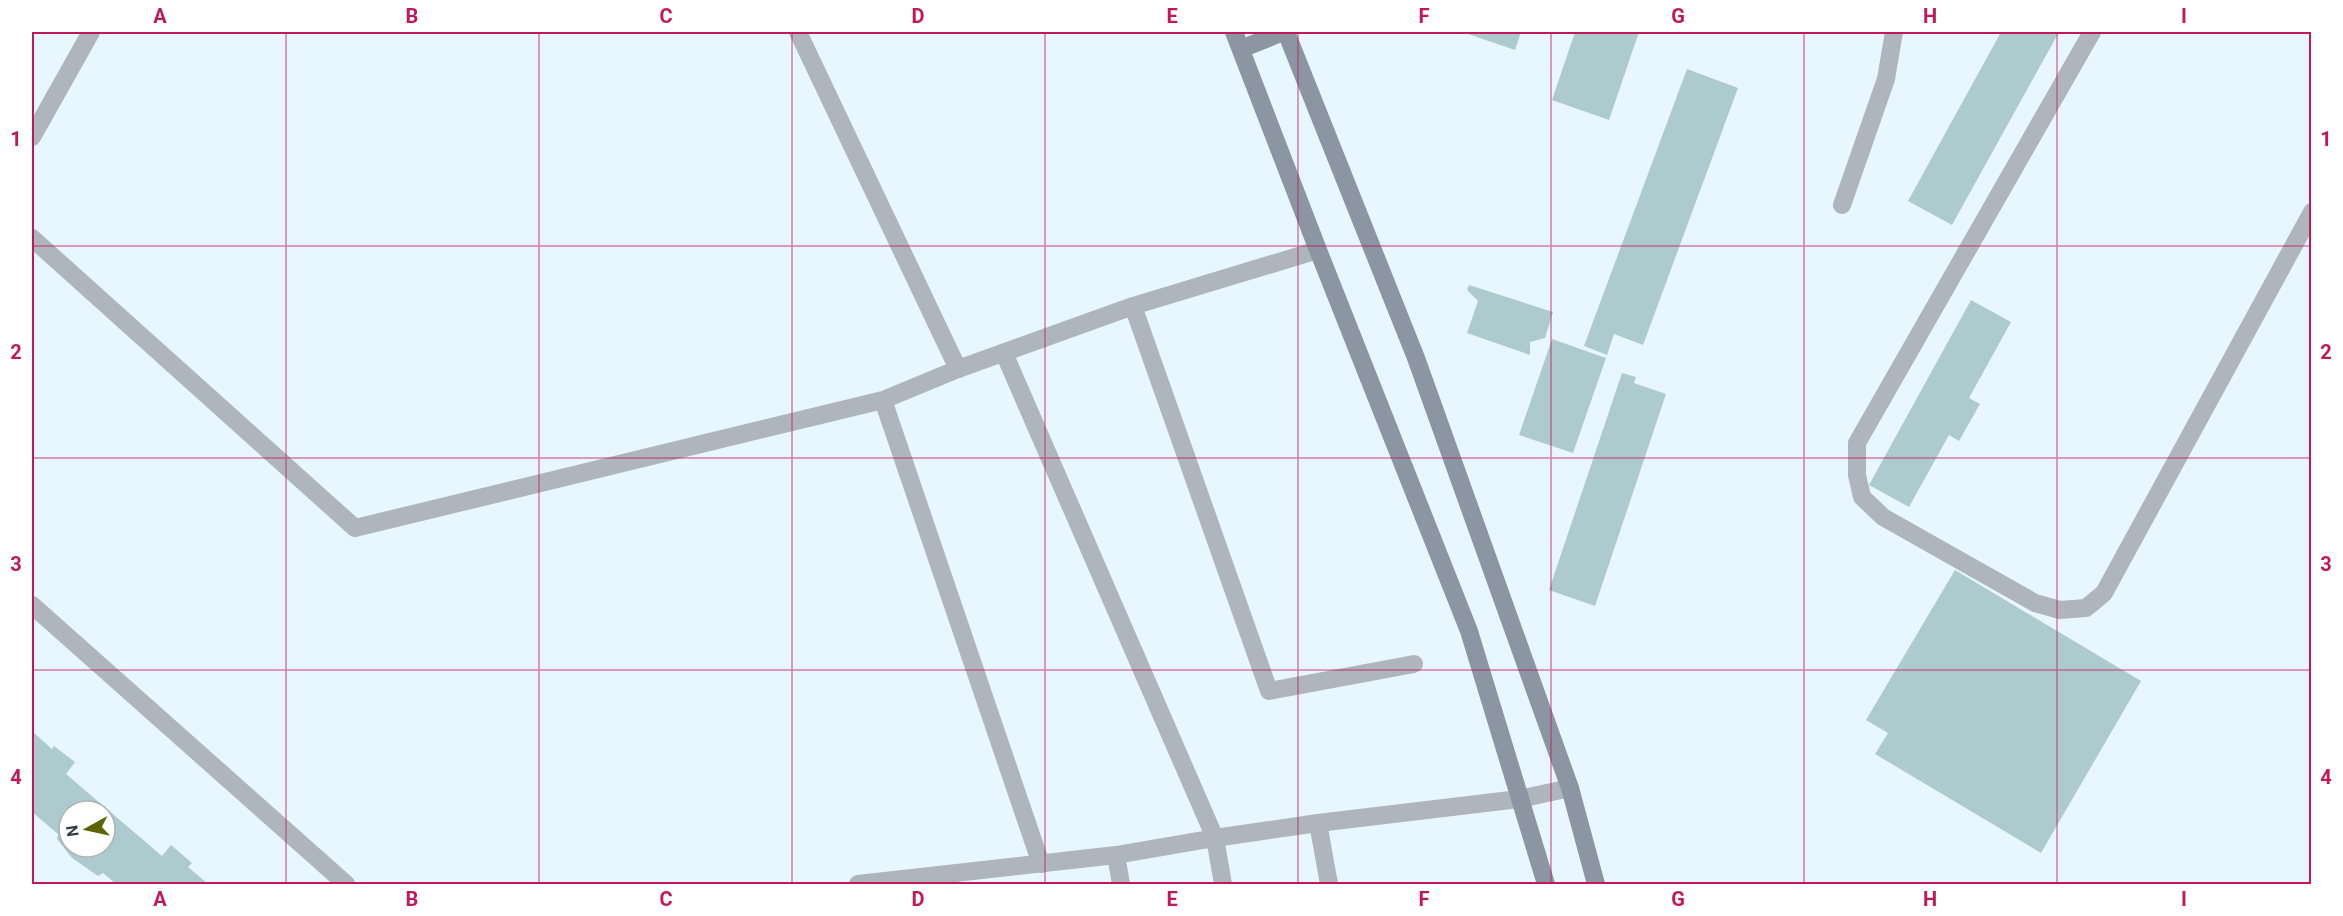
<svg xmlns="http://www.w3.org/2000/svg" width="2343" height="916" viewBox="0 0 2343 916" font-family="Roboto,sans-serif">
<style>
.building{fill:#adcbcf;fill-rule:evenodd}
.lines{fill:none;stroke-linecap:round;stroke-linejoin:round}
.lane{stroke:#aeb5bd;stroke-width:18}
.street{stroke:#aeb5bd;stroke-width:18}
.secondary{stroke:#8b96a2;stroke-width:18}
.grid{fill:none;stroke:#c2185b;stroke-width:1.5;stroke-opacity:0.55}
.neatline{fill:none;stroke:#c2185b;stroke-width:2}
.grid-label{font-size:20px;text-anchor:middle;font-weight:bold;fill:#c2185b}
</style>
<rect width="100%" height="100%" fill="#e8f7ff"/>
<path class="building" d="M 1462,32 L 1521,32 L 1515,50 Z
M 1575,32 L 1639,32 L 1609,120 L 1552,100 Z
M 2001,32 L 2059,32 L 1952,225 L 1908,201 Z
M 1687,69 L 1738,88 L 1643,345 L 1614,334 L 1607,355 L 1584,346 Z
M 1469,285 L 1553,312 L 1545,338 L 1530,342 L 1530,355 L 1467,333 L 1478,301 L 1467,290 Z
M 1971,300 L 2011,322 L 1969,398 L 1980,404 L 1959,441 L 1949,435 L 1909,507 L 1869,485 Z
M 1552,339 L 1606,358 L 1573,453 L 1519,435 Z
M 1622,373 L 1636,377 L 1634,383 L 1666,394 L 1595,606 L 1549,590 Z
M 1955,570 L 2141,681 L 2041,853 L 1875,754 L 1888,733 L 1866,720 Z
M 32,731 L 52,749 L 54,746 L 75,762 L 66,774 L 162,856 L 171,845 L 192,863 L 188,867 L 208,884 L 116,884 L 103,873 L 98,876 L 72,858 L 57,839 L 58,834 L 32,812 ZM 69,811 L 105,811 L 105,847 L 69,847 Z"/>
<g class="lines">
<path class="lane" d="M 798,32 L 958,369
M 2092,32 L 1857,443 L 1857,475 L 1862,497 L 1883,517 L 2035,603 L 2060,610 L 2086,608 L 2104,593 L 2312,212
M 32,137 L 91,32
M 1842,205 L 1886,79 L 1894,32"/>
<path class="street" d="M 32,238 L 355,528 L 883,400 L 958,369 L 1133,306 L 1318,250
M 1133,306 L 1269,691 L 1414,664
M 1004,353 L 1215,838 L 1223,884
M 883,400 L 1041,864
M 32,605 L 346,884
M 1318,823 L 1329,884
M 1116,855 L 1121,884
M 858,884 L 1116,855 L 1215,838 L 1318,823 L 1519,799 L 1570,788"/>
<path class="secondary" d="M 1234,32 L 1318,250 L 1469,631 L 1546,884
M 1286,32 L 1416,358 L 1570,788 L 1596,884
M 1241,49 L 1283,32"/>
</g>
<path class="grid" d="M 286,32 L 286,884M 539,32 L 539,884M 792,32 L 792,884M 1045,32 L 1045,884M 1298,32 L 1298,884M 1551,32 L 1551,884M 1804,32 L 1804,884M 2057,32 L 2057,884M 32,246 L 2312,246M 32,458 L 2312,458M 32,670 L 2312,670"/>
<rect width="2343" height="916" fill="none" stroke="#ffffff" stroke-width="66"/>
<g transform="translate(87 829) rotate(262)"><circle r="28" fill="#ffffff" stroke="#aeb2b4" stroke-width="1.5"/>
<path d="M0-4.5L10 22L0 15L-10 22Z" fill="#5b6403"/>
<text y="-9" font-size="16" font-weight="bold" text-anchor="middle" fill="#343e43">N</text>
</g>
<rect x="33" y="33" width="2277" height="850" class="neatline"/>
<g class="grid-label">
<text x="160" y="23">A</text>
<text x="412" y="23">B</text>
<text x="666" y="23">C</text>
<text x="918" y="23">D</text>
<text x="1172" y="23">E</text>
<text x="1424" y="23">F</text>
<text x="1678" y="23">G</text>
<text x="1930" y="23">H</text>
<text x="2184" y="23">I</text>
<text x="16" y="146">1</text>
<text x="2326" y="146">1</text>
<text x="16" y="359">2</text>
<text x="2326" y="359">2</text>
<text x="16" y="571">3</text>
<text x="2326" y="571">3</text>
<text x="16" y="784">4</text>
<text x="2326" y="784">4</text>
<text x="160" y="906">A</text>
<text x="412" y="906">B</text>
<text x="666" y="906">C</text>
<text x="918" y="906">D</text>
<text x="1172" y="906">E</text>
<text x="1424" y="906">F</text>
<text x="1678" y="906">G</text>
<text x="1930" y="906">H</text>
<text x="2184" y="906">I</text>
</g>
</svg>
